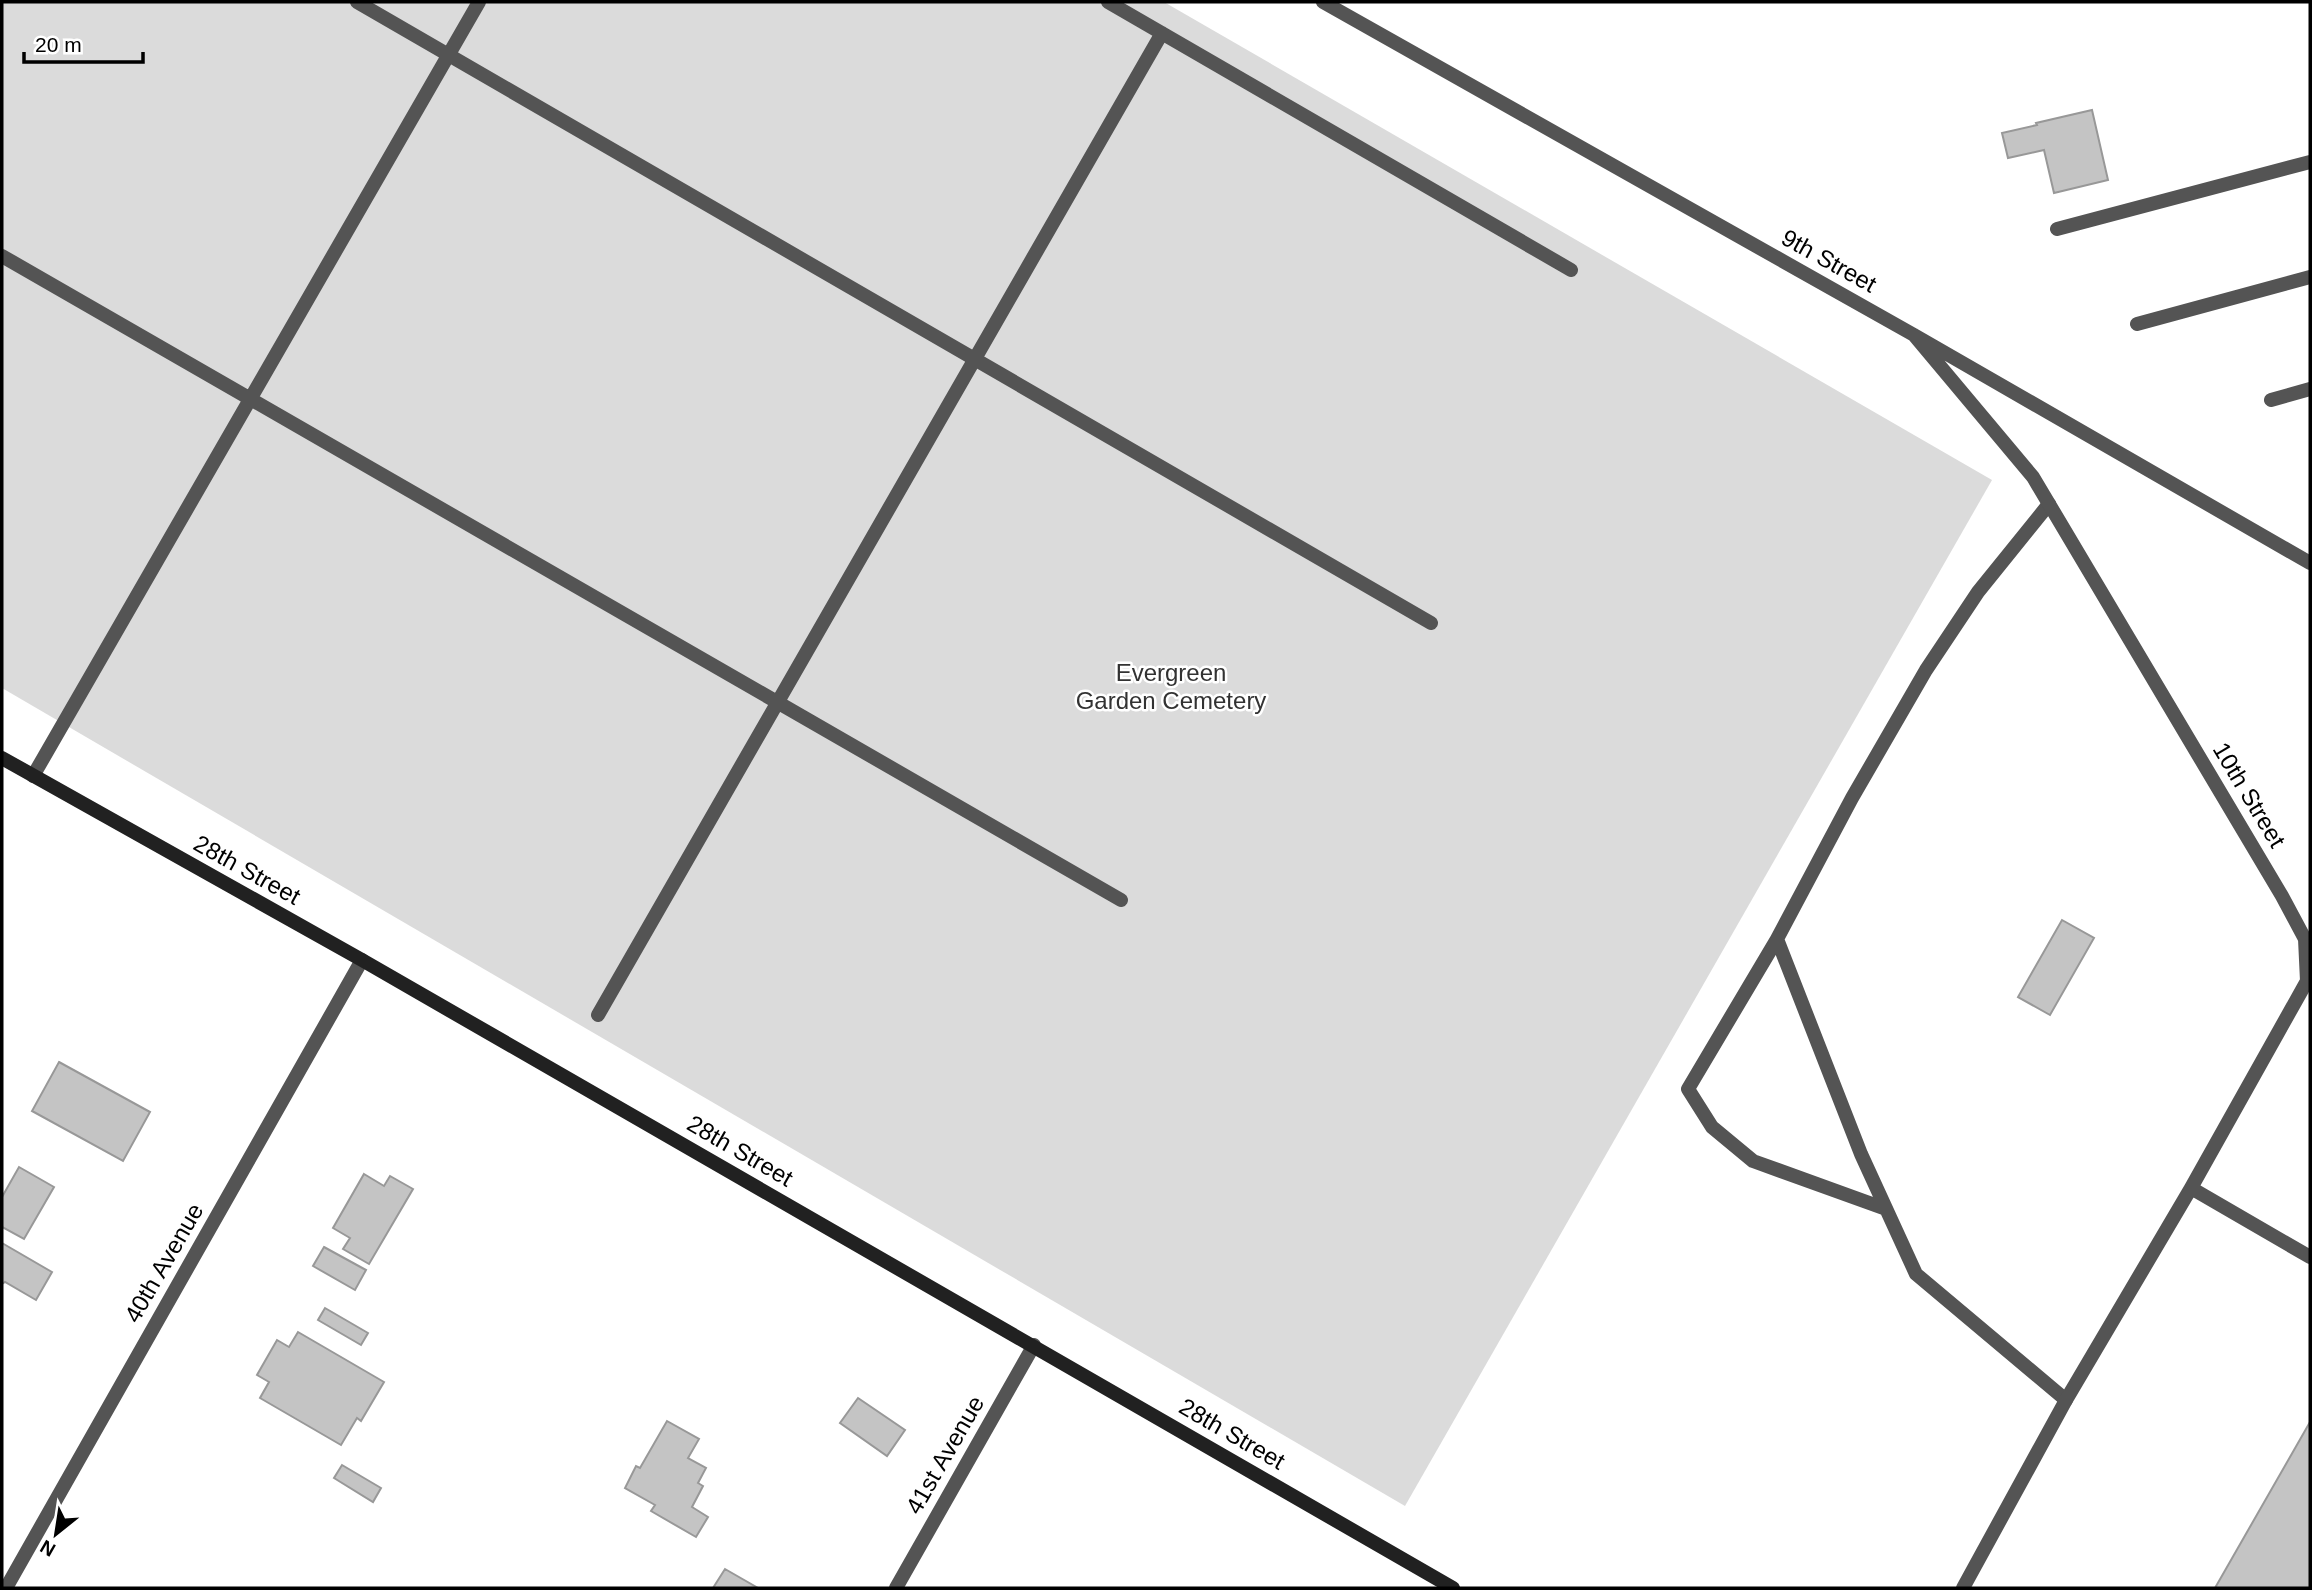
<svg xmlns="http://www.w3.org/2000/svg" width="2312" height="1590" viewBox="0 0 2312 1590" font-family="Helvetica,sans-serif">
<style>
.green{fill:#dbdbdb}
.building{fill:#c4c4c4;stroke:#989898;stroke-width:2}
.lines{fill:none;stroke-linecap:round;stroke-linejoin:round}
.service{stroke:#545454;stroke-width:14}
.minor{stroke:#545454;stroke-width:14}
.secondary{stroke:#212121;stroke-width:14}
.labels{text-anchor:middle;stroke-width:5;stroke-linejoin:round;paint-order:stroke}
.street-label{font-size:24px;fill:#000;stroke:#fff}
.park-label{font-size:24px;fill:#323232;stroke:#fff}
</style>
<rect width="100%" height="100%" fill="#fff"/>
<path class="green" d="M 2,2 L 1164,2 L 1992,480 L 1405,1506 L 2,688 Z"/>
<path class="building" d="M 2092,110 L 2108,180 L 2054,193 L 2044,150 L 2008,158 L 2002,133 L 2037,125 L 2036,123 Z
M 2062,920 L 2094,938 L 2050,1015 L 2018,997 Z
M 59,1062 L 150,1112 L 123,1161 L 32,1111 Z
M 19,1167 L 54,1187 L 24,1239 L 2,1227 L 2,1197 Z
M 364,1174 L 384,1186 L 390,1176 L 413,1189 L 369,1264 L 343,1249 L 350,1238 L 333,1228 Z
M 2,1243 L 52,1272 L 36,1300 L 5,1282 L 2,1284 Z
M 324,1247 L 366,1270 L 355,1290 L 313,1266 Z
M 325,1308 L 368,1333 L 361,1345 L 318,1320 Z
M 298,1332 L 384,1382 L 361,1421 L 357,1418 L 341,1445 L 260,1398 L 269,1382 L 257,1375 L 277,1340 L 289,1347 Z
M 858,1398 L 905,1430 L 887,1456 L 840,1423 Z
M 667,1421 L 699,1439 L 688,1458 L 706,1468 L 698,1483 L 703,1486 L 692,1507 L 708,1517 L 696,1537 L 651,1511 L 655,1505 L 625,1488 L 636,1466 L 640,1468 Z
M 2310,1422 L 2310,1588 L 2215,1588 Z
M 342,1465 L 381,1488 L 373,1502 L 334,1478 Z
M 725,1569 L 758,1588 L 713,1588 Z"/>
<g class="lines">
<path class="service" d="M 357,2 L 1431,623
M 1108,2 L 1571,270
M 2057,229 L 2310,162
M 2,256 L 1121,900
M 2137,324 L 2310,277
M 2271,400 L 2310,389
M 2049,504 L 1978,592 L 1926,670 L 1852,798 L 1777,939 L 1861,1154 L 1916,1274 L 2066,1400
M 33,776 L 479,2
M 1777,939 L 1688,1089 L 1712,1127 L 1753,1161 L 1886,1209
M 598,1015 L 1162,33"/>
<path class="minor" d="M 1323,2 L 1914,335 L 2310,563
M 1914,335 L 2033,477 L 2282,896 L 2305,939 L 2307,981 L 2191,1188 L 2066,1400 L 1963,1588
M 2191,1188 L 2310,1257
M 6,1588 L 362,960
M 896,1588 L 1034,1345"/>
<path class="secondary" d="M 2,758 L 362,960 L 1453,1588"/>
</g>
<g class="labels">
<g class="street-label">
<text transform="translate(1829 261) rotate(29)" y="8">9th Street</text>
<text transform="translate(2249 795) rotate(59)" y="8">10th Street</text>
<text transform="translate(247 870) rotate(29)" y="8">28th Street</text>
<text transform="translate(740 1151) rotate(30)" y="8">28th Street</text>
<text transform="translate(164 1263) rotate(-60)" y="8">40th Avenue</text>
<text transform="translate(1232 1434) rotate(30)" y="8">28th Street</text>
<text transform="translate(945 1455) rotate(-60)" y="8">41st Avenue</text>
</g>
<g class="park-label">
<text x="1171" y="681">Evergreen<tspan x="1171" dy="28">Garden Cemetery</tspan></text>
</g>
</g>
<rect width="2312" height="1590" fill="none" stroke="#000000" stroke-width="7"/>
<g transform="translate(56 1534) rotate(210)" stroke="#ffffff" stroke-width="5" paint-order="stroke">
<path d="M0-5L12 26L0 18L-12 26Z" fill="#000000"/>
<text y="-10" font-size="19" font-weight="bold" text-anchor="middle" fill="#000000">N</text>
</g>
<path d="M24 52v10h119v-10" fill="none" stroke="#000000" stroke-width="3.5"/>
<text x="35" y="52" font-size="21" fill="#000000" stroke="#ffffff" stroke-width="5" paint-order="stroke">20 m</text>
</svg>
